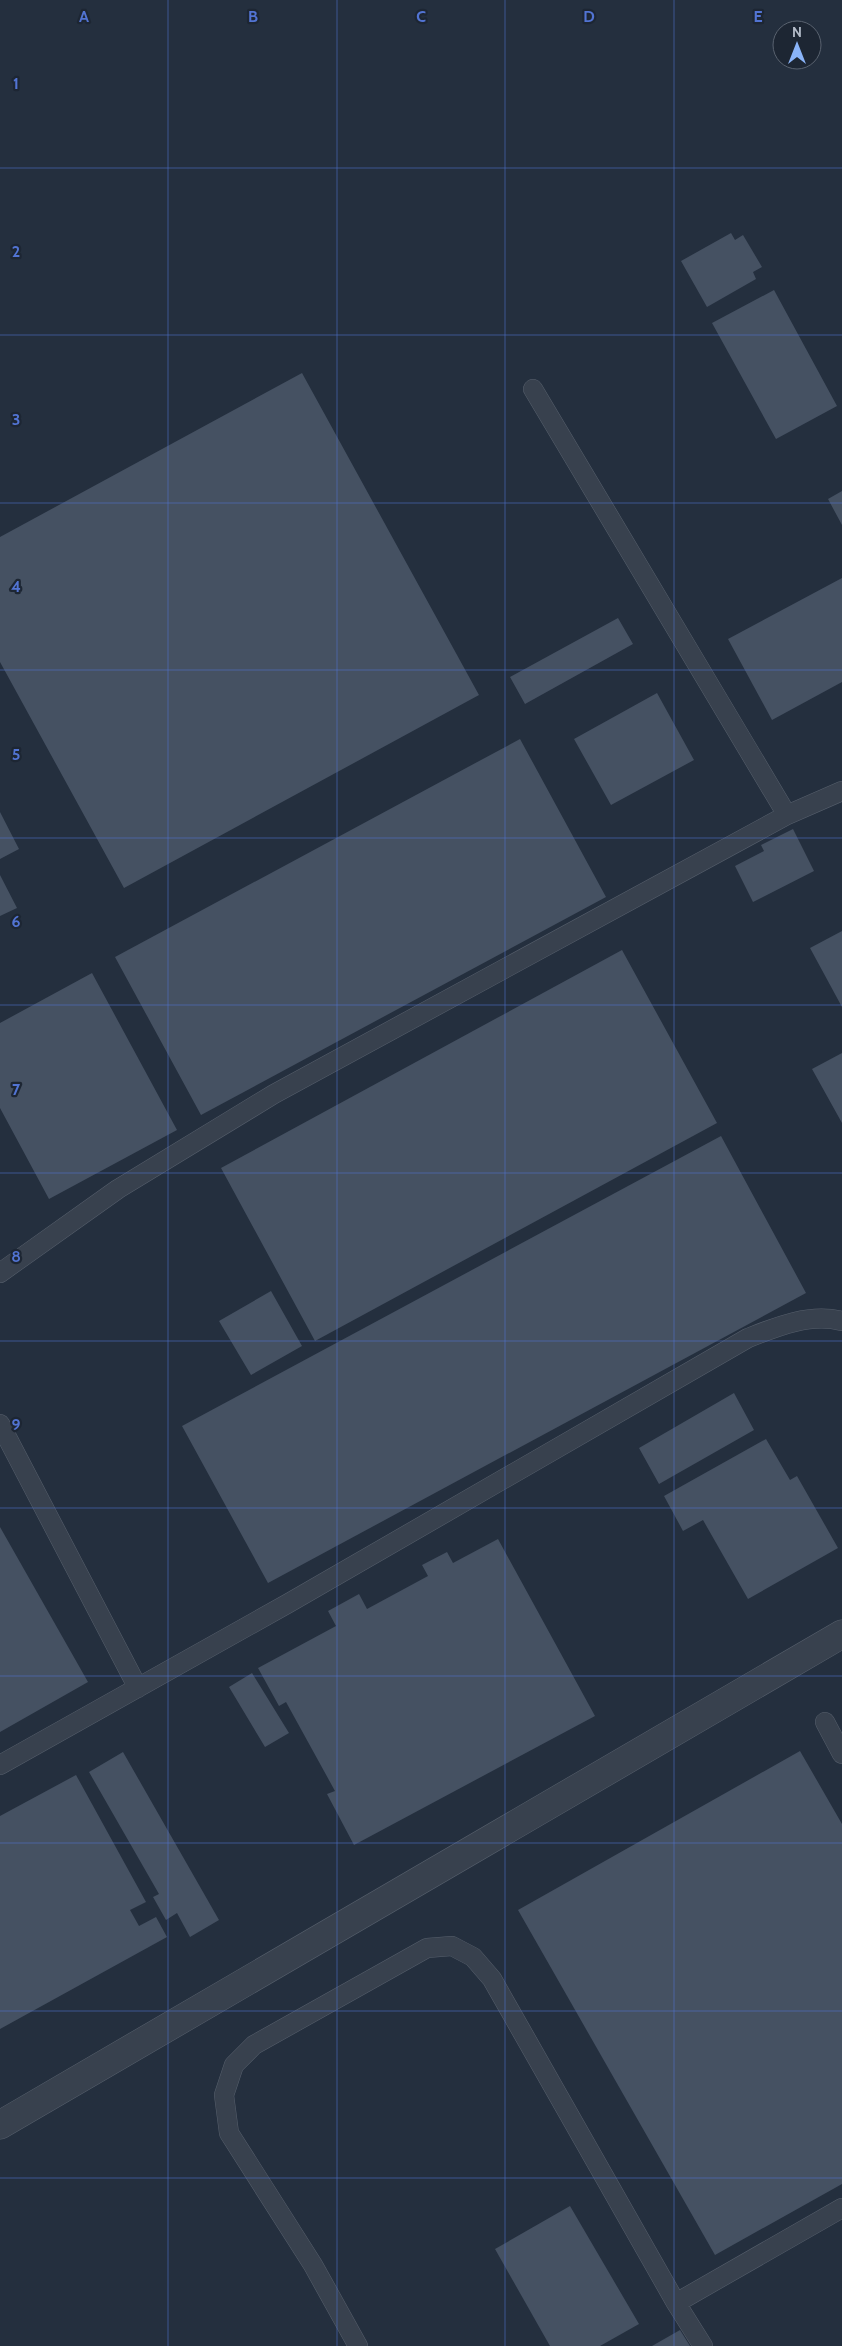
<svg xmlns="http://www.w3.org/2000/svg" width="842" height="2346" viewBox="0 0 842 2346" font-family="Cabin,sans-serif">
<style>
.building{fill:#455162}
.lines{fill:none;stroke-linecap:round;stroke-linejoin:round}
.service-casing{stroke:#565f6c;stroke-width:20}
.minor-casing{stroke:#565f6c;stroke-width:29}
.service{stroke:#38414e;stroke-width:19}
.minor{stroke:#38414e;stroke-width:28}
.grid{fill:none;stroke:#5274d3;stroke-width:1;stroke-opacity:0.55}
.grid-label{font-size:16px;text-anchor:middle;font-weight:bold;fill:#5274d3;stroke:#1d2633;stroke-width:4.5;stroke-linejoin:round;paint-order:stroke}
</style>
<rect width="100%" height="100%" fill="#242f3e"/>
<path class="building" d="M 731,233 L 735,240 L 743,235 L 762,267 L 753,272 L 756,279 L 707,307 L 681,261 Z
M 774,290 L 837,406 L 776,439 L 712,323 Z
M 302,373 L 479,695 L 124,888 L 0,662 L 0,537 Z
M 842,491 L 842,525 L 828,499 Z
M 842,578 L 842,682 L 772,720 L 728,639 Z
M 618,618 L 633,644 L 525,704 L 510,677 Z
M 657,693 L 694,760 L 611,805 L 574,739 Z
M 520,739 L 606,897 L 201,1115 L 115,957 Z
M 0,812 L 19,849 L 0,859 Z
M 793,829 L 814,871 L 753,902 L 735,866 L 764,851 L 761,845 Z
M 0,875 L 17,908 L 0,916 Z
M 842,931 L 842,1007 L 810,948 Z
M 622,950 L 717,1123 L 315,1341 L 221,1168 Z
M 92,973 L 177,1130 L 49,1199 L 0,1108 L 0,1023 Z
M 842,1053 L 842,1123 L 812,1069 Z
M 721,1136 L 806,1293 L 268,1583 L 182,1426 Z
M 271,1291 L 302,1346 L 251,1375 L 219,1321 Z
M 734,1393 L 754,1430 L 659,1484 L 639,1448 Z
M 766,1439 L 790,1480 L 797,1476 L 838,1548 L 748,1599 L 703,1520 L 683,1531 L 664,1496 Z
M 0,1527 L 88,1682 L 0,1732 Z
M 498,1539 L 595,1716 L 354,1845 L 327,1794 L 335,1791 L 286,1702 L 279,1706 L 258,1668 L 336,1626 L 328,1611 L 359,1594 L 367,1609 L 428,1576 L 422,1565 L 447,1552 L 453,1563 Z
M 252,1673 L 289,1733 L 265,1747 L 229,1687 Z
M 800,1751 L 842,1824 L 842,2184 L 715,2255 L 518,1910 Z
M 123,1752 L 219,1920 L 190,1937 L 177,1913 L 166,1920 L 153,1897 L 159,1894 L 89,1772 Z
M 76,1775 L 146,1902 L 130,1910 L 139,1926 L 156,1917 L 167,1937 L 0,2029 L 0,1816 Z
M 570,2206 L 639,2324 L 600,2346 L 550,2346 L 495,2249 Z
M 680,2330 L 690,2346 L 652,2346 Z"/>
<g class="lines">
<defs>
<path id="service" d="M 533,389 L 787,815
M 0,1273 L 118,1189 L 274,1094 L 787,815 L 842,791
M 0,1424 L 138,1688
M 825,1722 L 842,1754
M 0,1765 L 287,1604 L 748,1338 C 778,1326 810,1313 842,1321
M 676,2303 L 842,2208
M 358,2346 L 313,2265 L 229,2133 L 224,2095 L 234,2065 L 254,2045 L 427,1948 L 452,1946 L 473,1957 L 492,1979 L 676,2303 L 703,2346"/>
<path id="minor" d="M 0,2125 L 842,1634"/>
</defs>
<use href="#service" class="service-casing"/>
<use href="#minor" class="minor-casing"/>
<use href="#service" class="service"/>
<use href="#minor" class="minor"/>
</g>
<path class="grid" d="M 168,0 L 168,2346M 337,0 L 337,2346M 505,0 L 505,2346M 674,0 L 674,2346M 0,168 L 842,168M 0,335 L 842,335M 0,503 L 842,503M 0,670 L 842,670M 0,838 L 842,838M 0,1005 L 842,1005M 0,1173 L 842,1173M 0,1341 L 842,1341M 0,1508 L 842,1508M 0,1676 L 842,1676M 0,1843 L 842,1843M 0,2011 L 842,2011M 0,2178 L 842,2178"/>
<g class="grid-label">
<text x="84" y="22">A</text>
<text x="253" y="22">B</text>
<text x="421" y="22">C</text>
<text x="589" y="22">D</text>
<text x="758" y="22">E</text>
<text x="16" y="89">1</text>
<text x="16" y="257">2</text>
<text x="16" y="425">3</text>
<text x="16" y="592">4</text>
<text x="16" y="760">5</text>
<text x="16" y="927">6</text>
<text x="16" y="1095">7</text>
<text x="16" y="1262">8</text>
<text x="16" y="1430">9</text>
</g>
<g transform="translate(797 45)"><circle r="24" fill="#1d2633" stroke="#59626f"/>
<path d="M0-4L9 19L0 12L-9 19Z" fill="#8ab4f8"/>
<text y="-8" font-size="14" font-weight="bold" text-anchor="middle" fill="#b4bcc9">N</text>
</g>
</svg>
